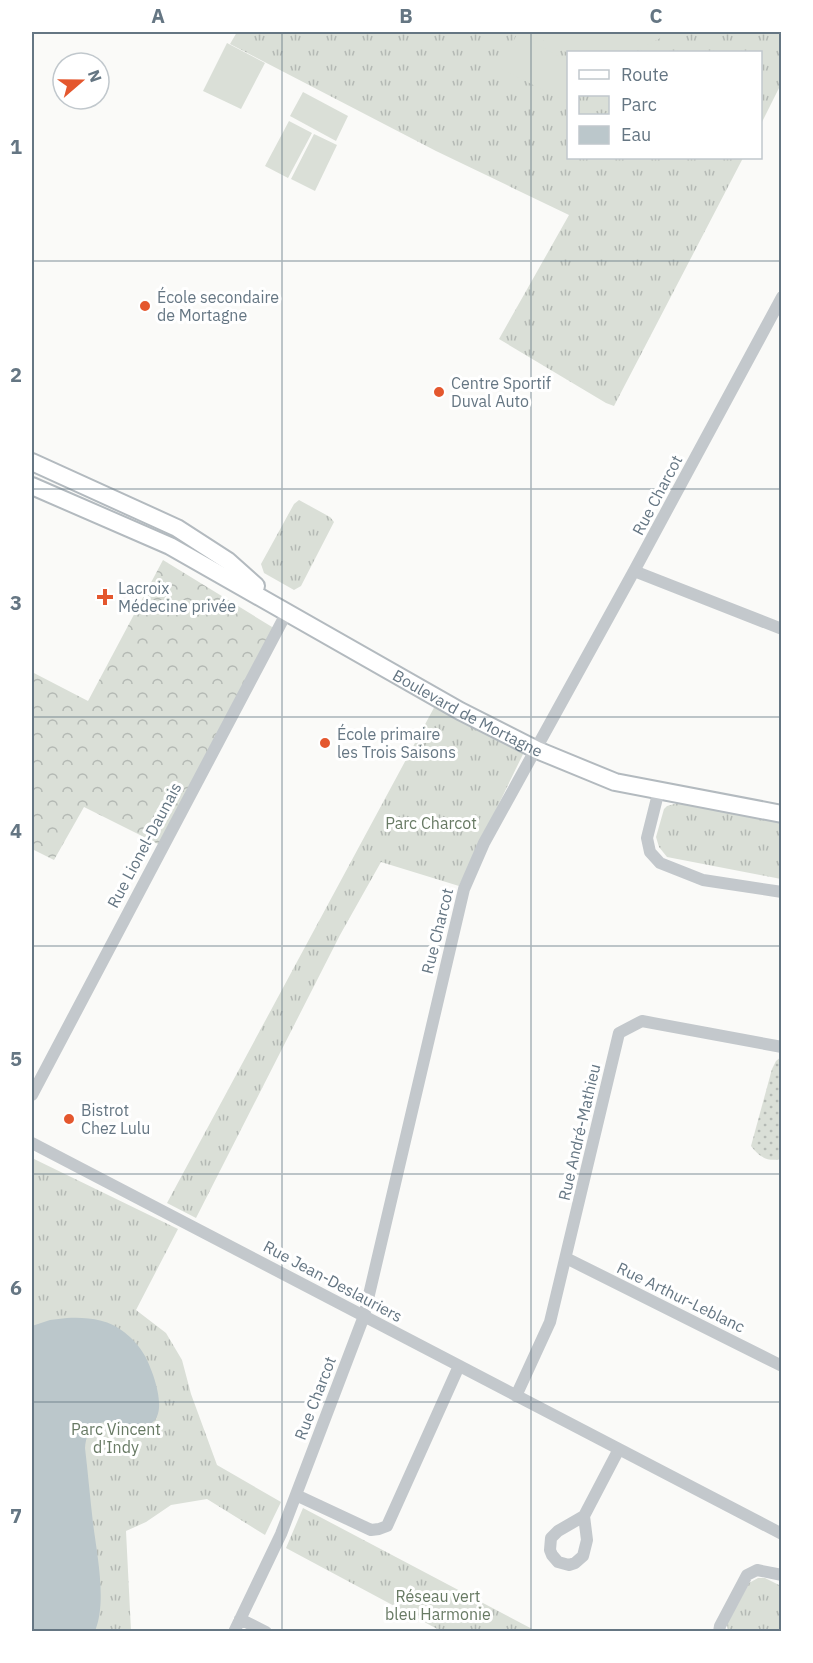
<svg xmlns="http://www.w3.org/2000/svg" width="813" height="1663" viewBox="0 0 813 1663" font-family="'IBM Plex Sans',sans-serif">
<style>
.grass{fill:url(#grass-dots)}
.forest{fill:url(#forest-crowns)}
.park{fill:url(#park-tufts)}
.garden{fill:#dadfd7}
.water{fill:#bbc7cb}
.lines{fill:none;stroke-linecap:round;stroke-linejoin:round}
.secondary-casing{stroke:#b3babf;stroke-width:20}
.street{stroke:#c3c8cc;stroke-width:12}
.secondary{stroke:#fff;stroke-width:16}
.grid{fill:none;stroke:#657683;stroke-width:1.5;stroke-opacity:0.55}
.poi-dot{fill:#e4572e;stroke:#fff;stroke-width:2}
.labels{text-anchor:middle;stroke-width:6;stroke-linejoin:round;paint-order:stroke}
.poi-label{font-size:16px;fill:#657683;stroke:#fff;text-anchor:start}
.street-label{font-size:16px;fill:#657683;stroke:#fff}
.park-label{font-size:16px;fill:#687a64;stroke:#fff}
.neatline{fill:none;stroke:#657683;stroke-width:2}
.grid-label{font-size:20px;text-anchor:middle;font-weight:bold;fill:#657683}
</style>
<defs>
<pattern id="grass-dots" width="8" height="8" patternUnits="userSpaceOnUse" patternTransform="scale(1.5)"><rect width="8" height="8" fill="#dadfd7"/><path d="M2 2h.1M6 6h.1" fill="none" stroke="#b4b9b4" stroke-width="1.8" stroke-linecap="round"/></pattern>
<pattern id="forest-crowns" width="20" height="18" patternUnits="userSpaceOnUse" patternTransform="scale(1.5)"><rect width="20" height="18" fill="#dadfd7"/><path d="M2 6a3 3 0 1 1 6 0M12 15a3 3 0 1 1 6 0" fill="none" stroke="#b4b9b4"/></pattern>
<pattern id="park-tufts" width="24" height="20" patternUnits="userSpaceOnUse" patternTransform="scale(1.5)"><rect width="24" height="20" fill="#dadfd7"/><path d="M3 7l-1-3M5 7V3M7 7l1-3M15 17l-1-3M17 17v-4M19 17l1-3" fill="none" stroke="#b4b9b4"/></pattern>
</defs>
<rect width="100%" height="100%" fill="#fafaf8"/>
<path class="grass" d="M 781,1057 L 781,1159 C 768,1162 759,1157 751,1146 L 772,1069 L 776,1061 Z"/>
<path class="forest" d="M 163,560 L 277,630 L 162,846 L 84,807 L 54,860 L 32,849 L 32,672 L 88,701 Z"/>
<path class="park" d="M 237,32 L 781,32 L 781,84 L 761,124 L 760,52 L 568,52 L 568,158 L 743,158 L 614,406 L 606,403 L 499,339 L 569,215 L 436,151 L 230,44 Z
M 299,500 L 330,517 L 334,522 L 301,586 L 294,590 L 264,573 L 261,564 L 294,504 Z
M 436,704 L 525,750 L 459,886 L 381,862 L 340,935 L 196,1218 L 167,1203 Z
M 678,803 L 781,823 L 781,879 L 667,857 L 659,847 L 656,837 L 664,809 L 667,806 Z
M 32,1158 L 178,1229 L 136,1310 L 166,1333 L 182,1360 L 191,1394 L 217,1465 L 281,1502 L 265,1535 L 207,1499 L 171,1505 L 146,1522 L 126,1531 L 131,1631 L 32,1631 Z
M 303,1508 L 536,1631 L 441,1631 L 286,1548 Z
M 758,1578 L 765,1578 L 781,1586 L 781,1631 L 728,1631 L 727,1624 L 749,1583 Z"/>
<path class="garden" d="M 526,32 L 668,32 L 664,36 L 635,52 L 568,53 Z
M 517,34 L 568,61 L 568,103 L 500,68 Z
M 227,43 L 265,63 L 241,109 L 203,91 Z
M 303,92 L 348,116 L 336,141 L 290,116 Z
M 289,121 L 312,133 L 288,178 L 265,166 Z
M 314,134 L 337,145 L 315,191 L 291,179 Z"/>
<path class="water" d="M 67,1318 C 87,1317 108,1319 124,1332 C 132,1338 140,1347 145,1356 C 152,1369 170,1414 150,1424 C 146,1426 141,1425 137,1425 C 111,1422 88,1414 85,1448 C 88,1473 90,1498 93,1523 C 97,1555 107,1602 95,1631 L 32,1631 L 32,1326 L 50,1320 Z"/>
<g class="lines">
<defs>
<g id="secondary">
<path d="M 32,462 L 177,528 L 228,561 L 256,586"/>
<path id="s1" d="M 32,486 L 170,546 L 460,711 L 537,750 L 615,782 L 782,814"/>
</g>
</defs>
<use href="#secondary" class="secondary-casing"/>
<path class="street" d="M 634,571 L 782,629
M 659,790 L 647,838 L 650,852 L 660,863 L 703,880 L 782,892
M 32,1095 L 287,612
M 32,1143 L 782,1534
M 566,1258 L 782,1366
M 516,1396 L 550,1322 L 619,1033 L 642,1021 L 782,1047
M 296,1495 L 371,1530 L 379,1529 L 387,1526 L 459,1366
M 584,1516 L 587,1540 L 583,1556 L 575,1563 L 569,1565 L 558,1562 L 552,1555 L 550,1550 L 551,1538 L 558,1531 L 584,1516 L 619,1449
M 240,1619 L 266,1632
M 234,1632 L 281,1534 L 364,1316 L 464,889 L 484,843 L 634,571 L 782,297
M 719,1632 L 720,1626 L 747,1575 L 757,1570 L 782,1575"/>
<use href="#secondary" class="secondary"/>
</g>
<path class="grid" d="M 282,32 L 282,1632M 531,32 L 531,1632M 32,261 L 782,261M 32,489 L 782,489M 32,717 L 782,717M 32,946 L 782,946M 32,1174 L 782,1174M 32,1402 L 782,1402"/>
<g class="poi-dot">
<circle cx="145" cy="306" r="6"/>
<circle cx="439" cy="392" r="6"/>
<path d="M102 588h6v6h6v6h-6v6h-6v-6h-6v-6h6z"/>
<circle cx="325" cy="743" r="6"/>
<circle cx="69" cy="1119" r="6"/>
</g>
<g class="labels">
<g class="poi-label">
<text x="157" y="303">École secondaire<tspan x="157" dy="18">de Mortagne</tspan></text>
<text x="451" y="389">Centre Sportif<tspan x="451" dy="18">Duval Auto</tspan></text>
<text x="118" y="594">Lacroix<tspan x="118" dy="18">Médecine privée</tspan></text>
<text x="337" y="740">École primaire<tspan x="337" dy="18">les Trois Saisons</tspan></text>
<text x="81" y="1116">Bistrot<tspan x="81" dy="18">Chez Lulu</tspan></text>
</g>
<g class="street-label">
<text transform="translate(657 495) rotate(-62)" y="6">Rue Charcot</text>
<text dy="6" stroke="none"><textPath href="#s1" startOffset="492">Boulevard de Mortagne</textPath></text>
<text transform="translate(144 845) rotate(-62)" y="6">Rue Lionel-Daunais</text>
<text transform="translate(437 931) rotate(-76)" y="6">Rue Charcot</text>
<text transform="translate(579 1132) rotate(-77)" y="6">Rue André-Mathieu</text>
<text transform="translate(333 1281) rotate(28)" y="6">Rue Jean-Deslauriers</text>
<text transform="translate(681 1297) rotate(26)" y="6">Rue Arthur-Leblanc</text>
<text transform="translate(315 1398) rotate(-69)" y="6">Rue Charcot</text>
</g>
<g class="park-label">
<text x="431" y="829">Parc Charcot</text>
<text x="116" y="1435">Parc Vincent<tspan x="116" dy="18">d'Indy</tspan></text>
<text x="438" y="1602">Réseau vert<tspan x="438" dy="18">bleu Harmonie</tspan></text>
</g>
</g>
<rect width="813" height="1663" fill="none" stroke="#ffffff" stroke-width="66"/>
<rect x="567" y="51" width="195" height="108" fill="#ffffff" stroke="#c1c8cd" stroke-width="1.5"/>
<rect x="579" y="70" width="30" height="9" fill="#ffffff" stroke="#c1c8cd" stroke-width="1.5"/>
<text x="621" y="81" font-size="18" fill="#657683">Route</text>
<rect x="579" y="96" width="30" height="18" fill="url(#park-tufts)" stroke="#c1c8cd" stroke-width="1.5"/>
<text x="621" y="111" font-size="18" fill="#657683">Parc</text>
<rect x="579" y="126" width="30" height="18" fill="#bbc7cb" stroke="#c1c8cd" stroke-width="1.5"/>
<text x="621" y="141" font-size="18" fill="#657683">Eau</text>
<g transform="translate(81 81) rotate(70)"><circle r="28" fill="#ffffff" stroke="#c1c8cd" stroke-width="1.5"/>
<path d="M0-4.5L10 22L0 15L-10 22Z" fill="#e4572e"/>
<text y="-9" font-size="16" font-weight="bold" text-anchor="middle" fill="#657683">N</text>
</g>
<rect x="33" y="33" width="747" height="1597" class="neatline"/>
<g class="grid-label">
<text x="158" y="23">A</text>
<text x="406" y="23">B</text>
<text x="656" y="23">C</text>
<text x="16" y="154">1</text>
<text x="16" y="382">2</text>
<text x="16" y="610">3</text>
<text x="16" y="838">4</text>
<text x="16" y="1066">5</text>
<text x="16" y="1295">6</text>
<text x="16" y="1523">7</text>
</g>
</svg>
